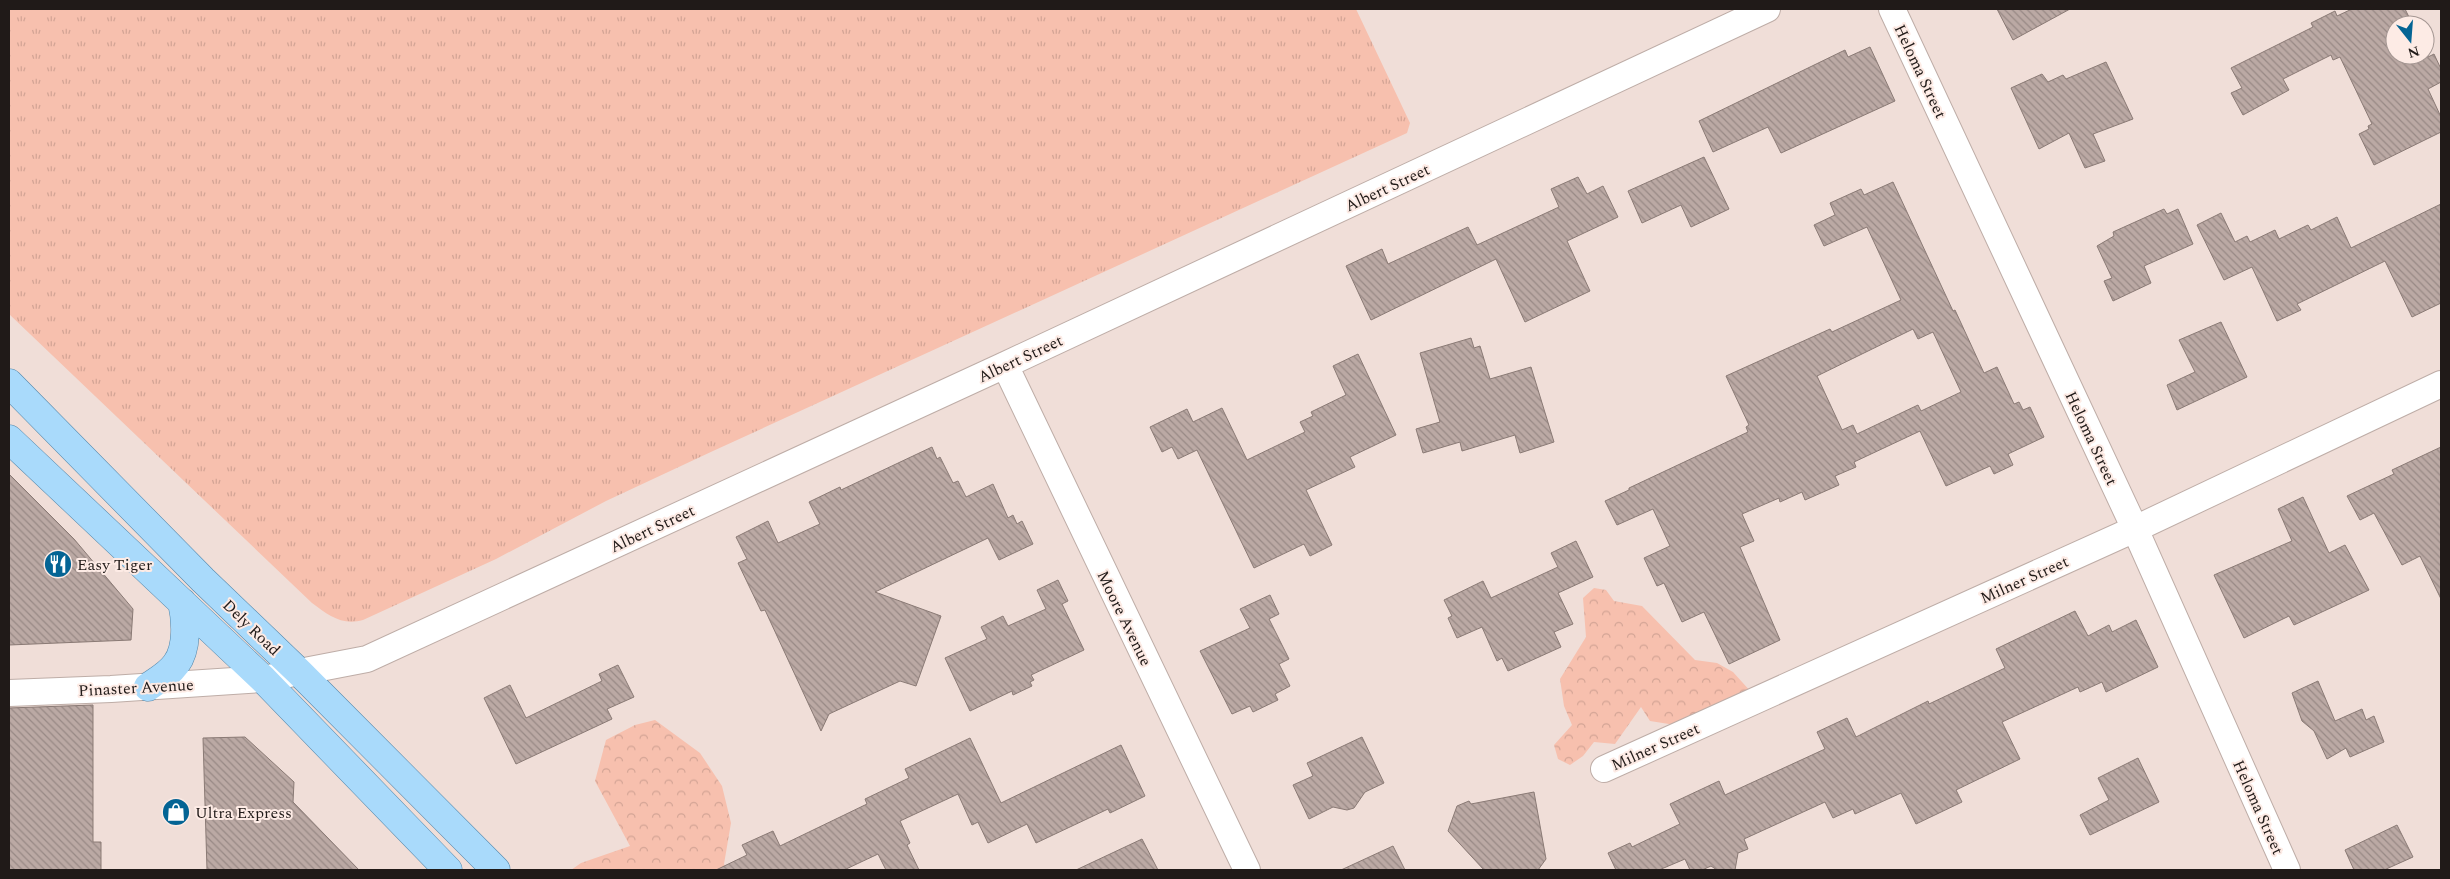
<svg xmlns="http://www.w3.org/2000/svg" width="2450" height="879" viewBox="0 0 2450 879" font-family="Spectral,serif">
<style>
.grass{fill:url(#grass-tufts)}
.forest{fill:url(#forest-crowns)}
.building{fill:url(#building-back-hatch);stroke:#8a7a75;fill-rule:evenodd}
.lines{fill:none;stroke-linecap:round;stroke-linejoin:round}
.minor-casing{stroke:#beada7;stroke-width:28}
.major-casing{stroke:#5487aa;stroke-width:29}
.minor{stroke:#fff;stroke-width:26}
.major{stroke:#a9dafb;stroke-width:28}
.labels{text-anchor:middle;stroke-width:4;stroke-linejoin:round;paint-order:stroke}
.street-label{font-size:16px;fill:#201a18;stroke:#fdebe5}
.poi-label{font-size:16px;fill:#201a18;stroke:#fdebe5;text-anchor:start}
</style>
<defs>
<pattern id="grass-tufts" width="24" height="20" patternUnits="userSpaceOnUse" patternTransform="scale(1.25)"><rect width="24" height="20" fill="#f7c0ae"/><path d="M3 7l-1-3M5 7V3M7 7l1-3M15 17l-1-3M17 17v-4M19 17l1-3" fill="none" stroke="#d3a495"/></pattern>
<pattern id="forest-crowns" width="20" height="18" patternUnits="userSpaceOnUse" patternTransform="scale(1.25)"><rect width="20" height="18" fill="#f7c0ae"/><path d="M2 6a3 3 0 1 1 6 0M12 15a3 3 0 1 1 6 0" fill="none" stroke="#d3a495"/></pattern>
<pattern id="building-back-hatch" width="6" height="6" patternUnits="userSpaceOnUse" patternTransform="scale(1.25)"><rect width="6" height="6" fill="#bba9a4"/><path d="M-1 5l2 2M0 0l6 6M5-1l2 2" fill="none" stroke="#988985"/></pattern>
</defs>
<rect width="100%" height="100%" fill="#f0ded8"/>
<path class="grass" d="M 9,9 L 1356,9 L 1410,123 L 1407,133 L 713,451 L 606,501 L 496,559 L 363,620 C 342,626 328,615 312,603 L 9,314 Z"/>
<path class="forest" d="M 1594,588 L 1606,590 L 1614,601 L 1642,606 L 1695,660 L 1717,663 L 1733,672 L 1752,693 L 1718,726 L 1669,724 L 1650,721 L 1641,707 L 1615,744 L 1594,742 L 1583,756 L 1570,765 L 1558,759 L 1554,745 L 1572,725 L 1564,706 L 1560,679 L 1586,637 L 1583,598 Z
M 655,720 L 700,753 L 722,786 L 731,823 L 724,864 L 727,870 L 571,870 L 581,863 L 630,846 L 595,781 L 606,740 L 635,725 Z"/>
<path class="building" d="M 1997,9 L 2070,9 L 2013,40 Z
M 2352,9 L 2405,9 L 2413,25 L 2395,25 L 2395,55 L 2425,55 L 2425,50 L 2428,57 L 2434,54 L 2441,69 L 2441,82 L 2428,89 L 2441,117 L 2441,132 L 2374,165 L 2359,134 L 2369,129 L 2368,126 L 2372,124 L 2340,57 L 2333,60 L 2331,55 L 2283,79 L 2289,90 L 2243,115 L 2231,93 L 2242,88 L 2231,68 L 2313,27 L 2311,23 L 2335,11 L 2337,16 Z
M 1870,47 L 1895,101 L 1781,153 L 1768,127 L 1713,152 L 1699,121 L 1845,50 L 1848,57 Z
M 2106,62 L 2133,119 L 2093,134 L 2105,161 L 2085,168 L 2069,133 L 2039,149 L 2011,88 L 2042,74 L 2048,82 L 2063,75 L 2066,79 Z
M 1704,157 L 1729,209 L 1691,227 L 1681,205 L 1642,223 L 1628,191 Z
M 1578,177 L 1587,194 L 1603,186 L 1618,217 L 1567,241 L 1590,291 L 1525,322 L 1496,259 L 1371,320 L 1346,266 L 1382,249 L 1388,264 L 1468,227 L 1477,245 L 1559,207 L 1551,189 Z
M 1893,182 L 1953,311 L 1955,310 L 1984,373 L 1997,367 L 2014,404 L 2019,402 L 2023,410 L 2030,407 L 2044,437 L 2008,454 L 2013,465 L 1994,474 L 1990,466 L 1946,486 L 1920,431 L 1854,462 L 1856,467 L 1835,476 L 1839,485 L 1805,500 L 1802,492 L 1780,502 L 1779,498 L 1742,514 L 1754,541 L 1740,547 L 1780,640 L 1729,664 L 1704,612 L 1682,622 L 1664,583 L 1657,586 L 1644,558 L 1670,546 L 1653,509 L 1617,525 L 1605,501 L 1629,490 L 1629,488 L 1748,432 L 1746,427 L 1749,425 L 1726,376 L 1830,329 L 1832,332 L 1901,300 L 1867,227 L 1824,246 L 1814,225 L 1835,215 L 1830,203 L 1861,189 L 1864,195 ZM 1913,329 L 1918,339 L 1933,332 L 1961,392 L 1921,411 L 1918,405 L 1857,434 L 1853,425 L 1842,430 L 1817,376 Z
M 2441,204 L 2441,303 L 2412,317 L 2385,261 L 2297,304 L 2301,310 L 2277,321 L 2252,267 L 2224,280 L 2197,225 L 2221,213 L 2235,242 L 2247,236 L 2250,242 L 2275,230 L 2279,239 L 2308,225 L 2311,230 L 2337,217 L 2351,248 Z
M 2164,209 L 2167,214 L 2178,209 L 2193,244 L 2144,266 L 2151,283 L 2113,301 L 2104,281 L 2112,278 L 2097,246 L 2114,236 L 2113,232 Z
M 2221,322 L 2247,377 L 2177,410 L 2167,385 L 2195,372 L 2179,340 Z
M 1471,338 L 1474,348 L 1480,346 L 1490,379 L 1531,367 L 1554,442 L 1520,453 L 1515,435 L 1462,451 L 1460,442 L 1423,453 L 1416,429 L 1440,422 L 1420,353 Z
M 1358,354 L 1396,435 L 1350,457 L 1355,467 L 1306,490 L 1332,545 L 1310,556 L 1304,544 L 1254,568 L 1197,450 L 1178,459 L 1172,447 L 1162,452 L 1150,427 L 1187,409 L 1193,422 L 1222,408 L 1247,460 L 1305,432 L 1300,422 L 1313,416 L 1311,412 L 1346,395 L 1333,366 Z
M 932,447 L 937,459 L 940,457 L 953,483 L 958,481 L 966,497 L 993,484 L 1008,518 L 1013,515 L 1017,524 L 1022,521 L 1033,544 L 999,560 L 988,538 L 875,592 L 941,616 L 916,686 L 900,681 L 829,714 L 821,731 L 765,610 L 761,611 L 738,563 L 747,559 L 736,537 L 768,521 L 778,543 L 820,524 L 809,502 L 840,487 L 841,490 Z
M 2441,447 L 2441,599 L 2420,556 L 2402,565 L 2374,513 L 2360,520 L 2347,496 L 2394,474 L 2392,470 Z
M 9,474 L 74,539 L 133,609 L 131,640 L 9,645 Z
M 2303,497 L 2329,553 L 2345,545 L 2369,590 L 2294,625 L 2289,616 L 2244,638 L 2214,575 L 2292,541 L 2278,509 Z
M 1576,541 L 1593,577 L 1558,593 L 1573,624 L 1554,632 L 1561,647 L 1508,671 L 1502,658 L 1497,661 L 1482,627 L 1457,638 L 1448,618 L 1452,616 L 1444,600 L 1483,581 L 1491,598 L 1558,567 L 1551,553 Z
M 1058,580 L 1068,601 L 1062,604 L 1084,650 L 1031,675 L 1034,680 L 1030,682 L 1032,686 L 1013,695 L 1012,691 L 970,711 L 945,658 L 987,639 L 981,627 L 1003,616 L 1008,626 L 1046,609 L 1037,590 Z
M 1270,595 L 1279,614 L 1269,619 L 1289,659 L 1279,664 L 1290,686 L 1275,694 L 1278,700 L 1253,712 L 1250,706 L 1232,714 L 1200,651 L 1250,628 L 1240,609 Z
M 2075,611 L 2088,636 L 2109,625 L 2112,632 L 2136,620 L 2158,667 L 2106,692 L 2102,682 L 2080,692 L 2078,687 L 2002,722 L 2020,759 L 1956,790 L 1962,802 L 1916,824 L 1901,793 L 1855,814 L 1853,809 L 1833,818 L 1825,802 L 1744,839 L 1748,849 L 1738,853 L 1735,870 L 1717,870 L 1711,866 L 1702,870 L 1690,870 L 1685,859 L 1659,870 L 1616,870 L 1608,853 L 1630,843 L 1632,847 L 1680,824 L 1670,804 L 1719,781 L 1725,795 L 1825,749 L 1817,732 L 1847,718 L 1856,737 L 1928,701 L 1929,704 L 2005,668 L 1996,649 Z
M 618,665 L 634,697 L 607,709 L 612,719 L 516,764 L 484,698 L 510,685 L 526,718 L 602,681 L 599,674 Z
M 2318,681 L 2335,721 L 2362,709 L 2366,720 L 2374,716 L 2384,742 L 2350,757 L 2346,748 L 2327,759 L 2314,731 L 2302,721 L 2292,693 Z
M 93,705 L 93,842 L 101,842 L 101,870 L 9,870 L 9,708 Z
M 245,737 L 294,782 L 293,802 L 359,870 L 207,870 L 203,738 Z
M 1362,737 L 1384,783 L 1365,792 L 1354,808 L 1347,810 L 1333,807 L 1309,819 L 1293,785 L 1313,776 L 1307,763 Z
M 970,738 L 1001,803 L 1121,745 L 1145,796 L 1110,813 L 1108,809 L 1036,843 L 1027,824 L 988,843 L 978,822 L 972,825 L 958,794 L 900,821 L 910,843 L 907,845 L 919,870 L 886,870 L 878,854 L 844,870 L 716,870 L 747,855 L 742,845 L 773,831 L 780,846 L 867,804 L 865,799 L 909,778 L 905,769 Z
M 2138,758 L 2159,802 L 2090,835 L 2080,815 L 2109,800 L 2098,778 Z
M 1534,792 L 1546,859 L 1538,870 L 1484,870 L 1448,831 L 1457,806 L 1469,801 L 1471,804 Z
M 2397,825 L 2413,857 L 2384,870 L 2354,870 L 2345,850 Z
M 1142,839 L 1158,870 L 1076,870 Z
M 1393,846 L 1405,870 L 1341,870 Z"/>
<g class="lines">
<defs>
<path id="minor" d="M 1892,9 L 2135,529 L 2287,870
M 1005,365 L 1247,870
M 9,693 L 111,689 L 263,679 L 367,659 L 1005,365 L 1767,9
M 1604,769 L 2135,529 L 2441,384"/>
<path id="major" d="M 9,383 L 203,580 L 300,673 L 496,870
M 9,439 L 263,679 L 448,870
M 148,687 C 158,680 169,674 176,664 C 188,648 186,620 182,602"/>
</defs>
<use href="#minor" class="minor-casing"/>
<use href="#major" class="major-casing"/>
<use href="#minor" class="minor"/>
<use href="#major" class="major"/>
</g>
<defs>
<symbol id="restaurant-disc" viewBox="-11 -11 22 22"><circle r="9.5" fill="#046494" stroke="#fdebe5"/><path d="M-5-6h1v4h1v-4h1v4h1v-4h1v5L-1.5 .5V6h-2V.5L-5-1ZM5-6V6H3V1.5H1.5Q1.5-4 5-6Z" fill="#fff"/></symbol>
<symbol id="shop-disc" viewBox="-11 -11 22 22"><circle r="9.5" fill="#046494" stroke="#fdebe5"/><path d="M-5-2.5h2.3a2.7 3.5 0 0 1 5.4 0H5L5.5 6h-11ZM-1.5-2.5h3a1.5 2.3 0 0 0-3 0Z" fill="#fff"/></symbol>
</defs>
<g fill-rule="evenodd">
<use href="#restaurant-disc" x="42" y="548" width="32" height="32"/>
<use href="#shop-disc" x="160" y="796" width="32" height="32"/>
</g>
<g class="labels">
<g class="street-label">
<text transform="translate(1921 71) rotate(65)" y="6">Heloma Street</text>
<text transform="translate(1387 187) rotate(-25)" y="6">Albert Street</text>
<text transform="translate(1020 358) rotate(-25)" y="6">Albert Street</text>
<text transform="translate(2092 438) rotate(65)" y="6">Heloma Street</text>
<text transform="translate(652 528) rotate(-25)" y="6">Albert Street</text>
<text transform="translate(2024 579) rotate(-24)" y="6">Milner Street</text>
<text transform="translate(1125 618) rotate(64)" y="6">Moore Avenue</text>
<text transform="translate(252 627) rotate(44)" y="6">Dely Road</text>
<text transform="translate(136 687) rotate(-3)" y="6">Pinaster Avenue</text>
<text transform="translate(1655 746) rotate(-24)" y="6">Milner Street</text>
<text transform="translate(2259 807) rotate(66)" y="6">Heloma Street</text>
</g>
<g class="poi-label">
<text x="77" y="570">Easy Tiger</text>
<text x="195" y="818">Ultra Express</text>
</g>
</g>
<rect width="2450" height="879" fill="none" stroke="#201a18" stroke-width="20"/>
<g transform="translate(2410 40) rotate(163)"><circle r="24" fill="#fdebe5" stroke="#a59793"/>
<path d="M0-4L9 19L0 12L-9 19Z" fill="#046494"/>
<text y="-8" font-size="14" font-weight="bold" text-anchor="middle" fill="#201a18">N</text>
</g>
</svg>
